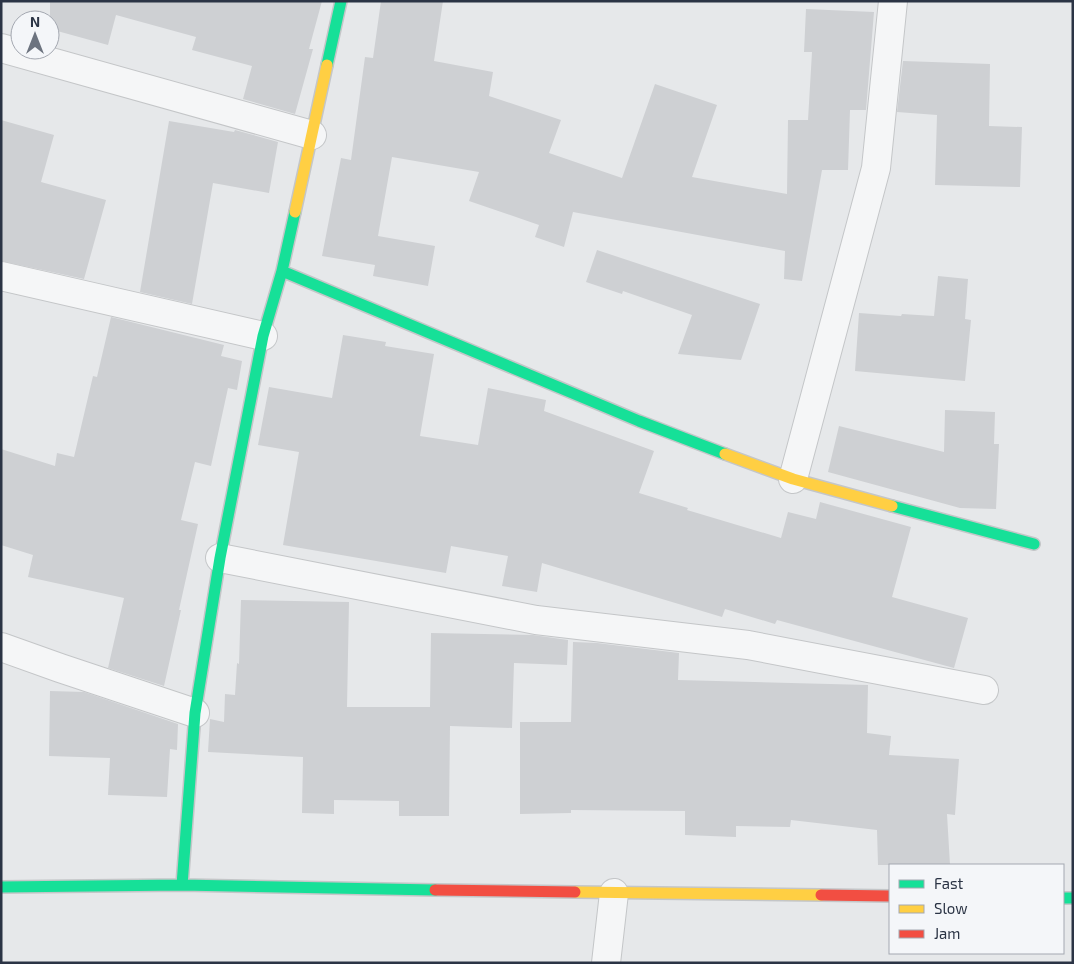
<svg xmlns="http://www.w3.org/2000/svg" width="1074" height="964" viewBox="0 0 1074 964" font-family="'Exo 2',sans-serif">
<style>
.building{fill:#ced0d3}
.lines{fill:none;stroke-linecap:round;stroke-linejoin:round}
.street-casing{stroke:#c4c6c8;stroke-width:30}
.fast-casing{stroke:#c4c6c8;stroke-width:14}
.slow-casing{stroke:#c4c6c8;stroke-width:14}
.jam-casing{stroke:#c4c6c8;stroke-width:14}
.street{stroke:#f5f6f7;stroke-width:28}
.fast{stroke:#16e098;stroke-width:11}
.slow{stroke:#ffcf43;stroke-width:11}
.jam{stroke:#f24e42;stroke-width:11}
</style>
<rect width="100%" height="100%" fill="#e6e8ea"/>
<path class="building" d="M 50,1 L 322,1 L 309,49 L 313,49 L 295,114 L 243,99 L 252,66 L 192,50 L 196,37 L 116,15 L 108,45 L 50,29 Z
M 381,1 L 443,1 L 434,61 L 493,72 L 489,96 L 561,120 L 549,153 L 622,178 L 655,84 L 717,105 L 692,177 L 787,194 L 788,120 L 808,120 L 812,52 L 804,52 L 806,9 L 874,12 L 866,110 L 850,110 L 848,170 L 822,170 L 802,281 L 784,279 L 785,251 L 573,212 L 564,247 L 535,237 L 539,225 L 469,201 L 479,172 L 392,157 L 378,236 L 435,246 L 428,286 L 373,276 L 375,265 L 322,256 L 341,158 L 351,160 L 365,57 L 373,58 Z
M 903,61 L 990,64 L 989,126 L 1022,127 L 1020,187 L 935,185 L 937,115 L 897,112 Z
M 1,120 L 54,135 L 41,182 L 106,200 L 84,279 L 1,261 Z
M 169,121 L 234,132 L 235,130 L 278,142 L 269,193 L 213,183 L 192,304 L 140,292 Z
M 597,250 L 760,304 L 741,360 L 678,354 L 692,315 L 623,291 L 622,294 L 586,282 Z
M 938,276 L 968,279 L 965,319 L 971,320 L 965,381 L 855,371 L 859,313 L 901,316 L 902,314 L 934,316 Z
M 111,317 L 224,345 L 221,356 L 242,361 L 237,390 L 228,388 L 211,466 L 195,462 L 181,520 L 198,524 L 179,610 L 181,610 L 164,686 L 108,668 L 124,598 L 28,577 L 33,555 L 1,545 L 1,449 L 55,466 L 57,453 L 74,457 L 93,376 L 97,377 Z
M 343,335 L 386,342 L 385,346 L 434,354 L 420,436 L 478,445 L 488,388 L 546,400 L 544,411 L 654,451 L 639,493 L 688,508 L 687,510 L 781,538 L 788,512 L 816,519 L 820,502 L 911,527 L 892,597 L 968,618 L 954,668 L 777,620 L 775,624 L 725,609 L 722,617 L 542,563 L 537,592 L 502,586 L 508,556 L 451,546 L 446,573 L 283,545 L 299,452 L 258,445 L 269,387 L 332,398 Z
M 945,410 L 995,412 L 994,444 L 999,444 L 996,509 L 960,508 L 828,472 L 839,426 L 944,452 Z
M 241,600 L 349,602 L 347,707 L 430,707 L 431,633 L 533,635 L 568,640 L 567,665 L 514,663 L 512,728 L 450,726 L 449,816 L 399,816 L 399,801 L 334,800 L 334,814 L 302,813 L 303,757 L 208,752 L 210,719 L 224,722 L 225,694 L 235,695 L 237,663 L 239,664 Z
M 573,642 L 597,643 L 679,653 L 678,680 L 868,685 L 867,733 L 891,736 L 889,755 L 959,759 L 955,815 L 947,814 L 950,865 L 878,865 L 877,830 L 791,820 L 790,827 L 736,826 L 736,837 L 685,835 L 685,811 L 571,810 L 571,813 L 520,814 L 520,722 L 571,722 Z
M 50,691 L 84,692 L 178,724 L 177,750 L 170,749 L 167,797 L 108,795 L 110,758 L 49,756 Z"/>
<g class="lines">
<defs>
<path id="street" d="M 1,48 L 312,135
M 1,276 L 263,336
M 793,479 L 876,168 L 893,1
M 220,558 L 536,620 L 748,645 L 984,690
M 1,647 L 60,668 L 195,713
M 606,963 L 614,893"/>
<path id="fast" d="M 327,65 L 341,1
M 282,271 L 639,421 L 725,454
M 892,506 L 1034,544
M 182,885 L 195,713 L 220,558 L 263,336 L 282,271 L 295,212
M 1,887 L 182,885 L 435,890
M 1063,898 L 1073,898"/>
<path id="slow" d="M 295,212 L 327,65
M 725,454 L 793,479 L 892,506
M 575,892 L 821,895"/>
<path id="jam" d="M 435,890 L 575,892
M 821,895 L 890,896"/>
</defs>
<use href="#street" class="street-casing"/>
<use href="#fast" class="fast-casing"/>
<use href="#slow" class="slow-casing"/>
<use href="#jam" class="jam-casing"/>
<use href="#street" class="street"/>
<use href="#fast" class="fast"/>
<use href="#slow" class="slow"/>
<use href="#jam" class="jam"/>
</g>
<rect width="1074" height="964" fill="none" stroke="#2b3445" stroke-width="5"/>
<rect x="889" y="864" width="175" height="90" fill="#f4f6f9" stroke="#a4a8b1"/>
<rect x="899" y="880" width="25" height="8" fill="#16e098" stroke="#a4a8b1"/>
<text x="934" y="889" font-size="15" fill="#2b3445">Fast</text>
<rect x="899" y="905" width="25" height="8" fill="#ffcf43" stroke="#a4a8b1"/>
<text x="934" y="914" font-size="15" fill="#2b3445">Slow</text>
<rect x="899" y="930" width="25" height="8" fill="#f24e42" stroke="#a4a8b1"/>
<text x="934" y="939" font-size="15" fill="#2b3445">Jam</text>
<g transform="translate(35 35)"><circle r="24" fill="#f4f6f9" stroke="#a4a8b1"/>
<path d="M0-4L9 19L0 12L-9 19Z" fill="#6c737f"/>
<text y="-8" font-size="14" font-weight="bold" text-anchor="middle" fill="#2b3445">N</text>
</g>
</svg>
